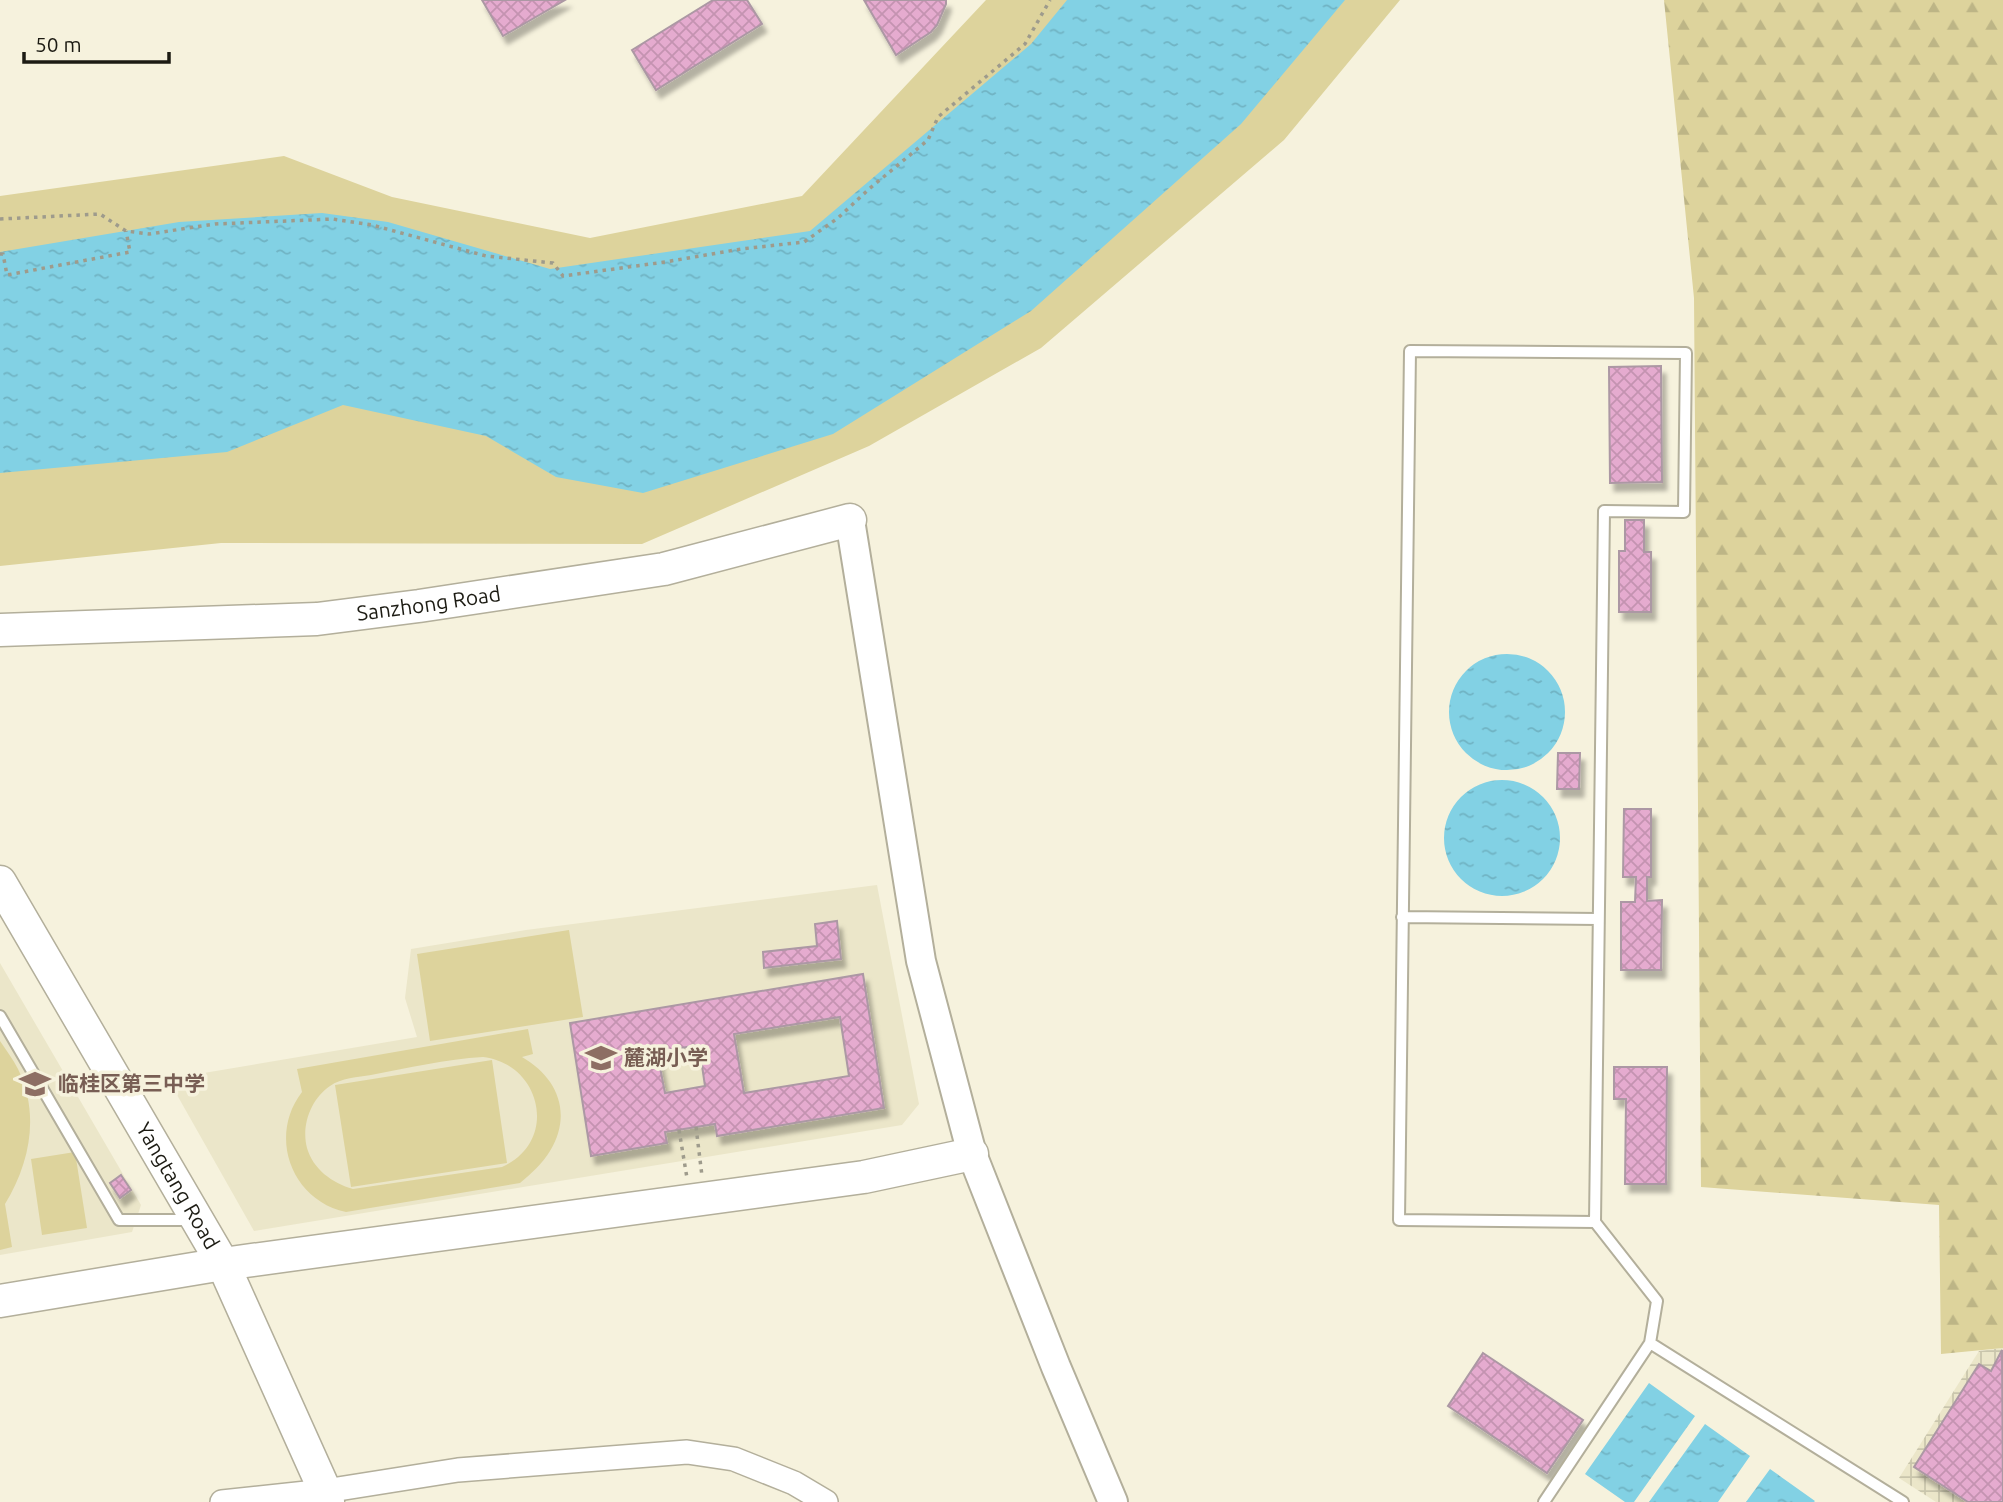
<svg xmlns="http://www.w3.org/2000/svg" width="2003" height="1502" viewBox="0 0 2003 1502" font-family="Ubuntu,'Noto Sans SC',sans-serif">
<style>
.built{fill:#ebe6c9}
.industrial{fill:url(#industrial-grid)}
.green{fill:#ddd39c;fill-rule:evenodd}
.forest{fill:url(#forest-firs)}
.water{fill:url(#water-ripples)}
.building{fill:url(#building-cross-hatch);stroke:#ac98a4;stroke-width:2;fill-rule:evenodd;filter:url(#shadow)}
.lines{fill:none;stroke-linecap:round;stroke-linejoin:round}
.service-casing{stroke:#b3af9b;stroke-width:14}
.minor-casing{stroke:#b3af9b;stroke-width:26}
.tertiary-casing{stroke:#b3af9b;stroke-width:32}
.secondary-casing{stroke:#b3af9b;stroke-width:35}
.path{stroke:#9e9b8c;stroke-width:3.5;stroke-dasharray:3.5 5;stroke-linecap:butt}
.service{stroke:#fff;stroke-width:10}
.minor{stroke:#fff;stroke-width:23}
.tertiary{stroke:#fff;stroke-width:28}
.secondary{stroke:#fff;stroke-width:32}
.labels{text-anchor:middle;stroke-width:7;stroke-linejoin:round;paint-order:stroke}
.street-label{font-size:21px;fill:#1c1b13;stroke:#f6f2dd}
.education-label{font-size:21px;font-weight:bold;fill:#785e54;stroke:#f6f2dd;text-anchor:start}
</style>
<defs>
<pattern id="industrial-grid" width="8" height="8" patternUnits="userSpaceOnUse" patternTransform="scale(1.75)"><rect width="8" height="8" fill="#ebe6c9"/><path d="M0 4h8M4 0v8" fill="none" stroke="#c9c5ac"/></pattern>
<pattern id="forest-firs" width="22" height="20" patternUnits="userSpaceOnUse" patternTransform="scale(1.75)"><rect width="22" height="20" fill="#ddd39c"/><path d="M5 1l3.5 6h-7zM16 11l3.5 6h-7z" fill="#bdb586"/></pattern>
<pattern id="water-ripples" width="26" height="14" patternUnits="userSpaceOnUse" patternTransform="scale(1.75)"><rect width="26" height="14" fill="#82d1e4"/><path d="M2 4q2-2 4 0t4 0M15 11q2-2 4 0t4 0" fill="none" stroke="#70b3c3"/></pattern>
<pattern id="building-cross-hatch" width="8" height="8" patternUnits="userSpaceOnUse" patternTransform="scale(1.75)"><rect width="8" height="8" fill="#e5abcf"/><path d="M0 0l8 8M0 8l8-8" fill="none" stroke="#c493b1"/></pattern>
<filter id="shadow"><feDropShadow dx="4.5" dy="8" stdDeviation="2" flood-color="#0004"/></filter>
</defs>
<rect width="100%" height="100%" fill="#f6f2dd"/>
<path class="built" d="M 877,885 L 919,1104 L 902,1125 L 254,1231 L 168,1079 L 417,1037 L 405,998 L 411,949 L 526,930 Z
M 0,963 L 141,1205 L 132,1232 L 0,1255 Z"/>
<path class="industrial" d="M 2003,1348 L 2003,1502 L 1936,1502 L 1899,1478 L 1979,1351 Z"/>
<path class="green" d="M 986,0 L 1400,0 L 1284,140 L 1041,348 L 869,446 L 642,544 L 221,543 L 0,566 L 0,196 L 284,156 L 392,197 L 590,238 L 802,196 Z
M 569,930 L 583,1017 L 430,1041 L 417,954 Z
M 528,1029 L 533,1054 L 522,1057 C 557,1077 573,1113 550,1151 C 542,1164 531,1174 520,1183 L 346,1212 C 291,1200 268,1136 302,1092 L 297,1069 ZM 483,1057 C 542,1064 559,1142 502,1167 L 353,1189 C 332,1183 313,1169 307,1148 C 301,1125 311,1099 330,1086 C 341,1078 358,1077 371,1075 C 408,1068 446,1059 483,1057 Z
M 0,1041 C 6,1050 13,1059 18,1069 C 40,1114 30,1163 5,1204 L 12,1247 L 0,1250 Z
M 492,1060 L 507,1163 L 351,1187 L 335,1085 Z
M 75,1152 L 87,1228 L 42,1235 L 31,1159 Z"/>
<path class="forest" d="M 1664,0 L 2003,0 L 2003,1348 L 1941,1354 L 1939,1205 L 1701,1187 L 1694,298 Z"/>
<path class="water" d="M 1067,0 L 1345,0 L 1241,124 L 1031,311 L 833,434 L 643,493 L 556,477 L 486,436 L 343,405 L 227,452 L 0,473 L 0,252 L 179,222 L 322,213 L 388,222 L 550,269 L 810,231 L 1031,44 Z
M1449 712a58 58 0 1 1 116 0a58 58 0 1 1-116 0Z
M1444 838a58 58 0 1 1 116 0a58 58 0 1 1-116 0Z
M 1649,1383 L 1695,1416 L 1634,1502 L 1625,1502 L 1585,1474 Z
M 1705,1424 L 1750,1456 L 1718,1502 L 1649,1502 Z
M 1770,1469 L 1815,1501 L 1814,1502 L 1746,1502 Z"/>
<path class="building" d="M 482,0 L 565,0 L 503,36 Z
M 713,0 L 747,0 L 762,24 L 656,90 L 632,50 Z
M 864,0 L 946,0 L 946,4 L 937,25 L 931,32 L 896,55 Z
M 1661,366 L 1662,482 L 1610,483 L 1609,367 Z
M 1625,520 L 1644,520 L 1644,552 L 1651,552 L 1651,612 L 1619,612 L 1619,551 L 1625,551 Z
M 1558,753 L 1580,753 L 1579,789 L 1557,789 Z
M 1624,809 L 1651,809 L 1651,877 L 1647,877 L 1647,901 L 1662,900 L 1661,970 L 1621,970 L 1621,902 L 1635,902 L 1636,877 L 1623,877 Z
M 837,921 L 841,959 L 764,968 L 763,952 L 817,946 L 815,924 Z
M 863,974 L 884,1108 L 717,1136 L 715,1124 L 665,1132 L 667,1143 L 591,1156 L 570,1023 ZM 840,1017 L 849,1076 L 744,1093 L 734,1034 ZM 699,1045 L 705,1086 L 665,1093 L 657,1052 Z
M 1614,1067 L 1667,1067 L 1666,1184 L 1625,1184 L 1626,1099 L 1614,1099 Z
M 121,1175 L 131,1190 L 120,1198 L 110,1183 Z
M 2002,1350 L 2003,1502 L 1968,1502 L 1914,1467 L 1979,1364 L 1991,1371 Z
M 1483,1353 L 1583,1420 L 1547,1473 L 1448,1406 Z"/>
<g class="lines">
<defs>
<path id="service" d="M 1402,917 L 1598,919
M 0,1016 L 119,1220 L 192,1220
M 1595,1222 L 1399,1220 L 1410,351 L 1686,353 L 1684,512 L 1604,511 L 1595,1222 L 1657,1301 L 1650,1343
M 1544,1502 L 1650,1343 L 1903,1502"/>
<path id="minor" d="M 222,1502 L 325,1491 L 458,1470 L 687,1452 L 734,1459 L 794,1483 L 826,1502"/>
<path id="tertiary" d="M 850,520 L 921,961 L 972,1154 L 1056,1367 L 1113,1502"/>
<g id="secondary">
<path id="s1" d="M 0,630 L 317,619 L 419,606 L 664,569 L 850,520"/>
<path id="s2" d="M 0,882 L 223,1264 L 325,1491 L 328,1502"/>
<path d="M 0,1301 L 223,1264 L 864,1177 L 972,1154"/>
</g>
</defs>
<use href="#service" class="service-casing"/>
<use href="#minor" class="minor-casing"/>
<use href="#tertiary" class="tertiary-casing"/>
<use href="#secondary" class="secondary-casing"/>
<path class="path" d="M 0,219 L 100,214 L 126,231 L 149,234 L 215,224 L 333,219 L 372,225 L 486,256 L 553,263 L 563,276 L 665,262 L 741,249 L 804,242 L 838,218 L 869,189 L 928,140 L 938,117 L 1025,44 L 1050,0
M 0,254 L 3,254 L 7,275 L 130,252 L 126,231
M 696,1127 L 702,1176
M 679,1130 L 687,1178"/>
<use href="#service" class="service"/>
<use href="#minor" class="minor"/>
<use href="#tertiary" class="tertiary"/>
<use href="#secondary" class="secondary"/>
</g>
<defs>
<symbol id="school-bare" viewBox="-9 -9 18 18"><path d="M0-5L7-2L0 1L-7-2ZM-4 1L0 2.5L4 1V4Q0 6-4 4Z" fill="#8d6e63" stroke="#f6f2dd" stroke-width="2.5" paint-order="stroke"/></symbol>
</defs>
<g fill-rule="evenodd">
<use href="#school-bare" x="579" y="1036" width="44" height="44"/>
<use href="#school-bare" x="13" y="1062" width="44" height="44"/>
</g>
<g class="labels">
<g class="street-label">
<text dy="7" stroke="none"><textPath href="#s1" startOffset="430">Sanzhong Road</textPath></text>
<text dy="7" stroke="none"><textPath href="#s2" startOffset="352">Yangtang Road</textPath></text>
</g>
<g class="education-label">
<text x="624" y="1065">麓湖小学</text>
<text x="58" y="1091">临桂区第三中学</text>
</g>
</g>
<path d="M24 52v10h145v-10" fill="none" stroke="#1c1b13" stroke-width="3.5"/>
<text x="35" y="52" font-size="21" fill="#1c1b13" stroke="#f6f2dd" stroke-width="5" paint-order="stroke">50 m</text>
</svg>
